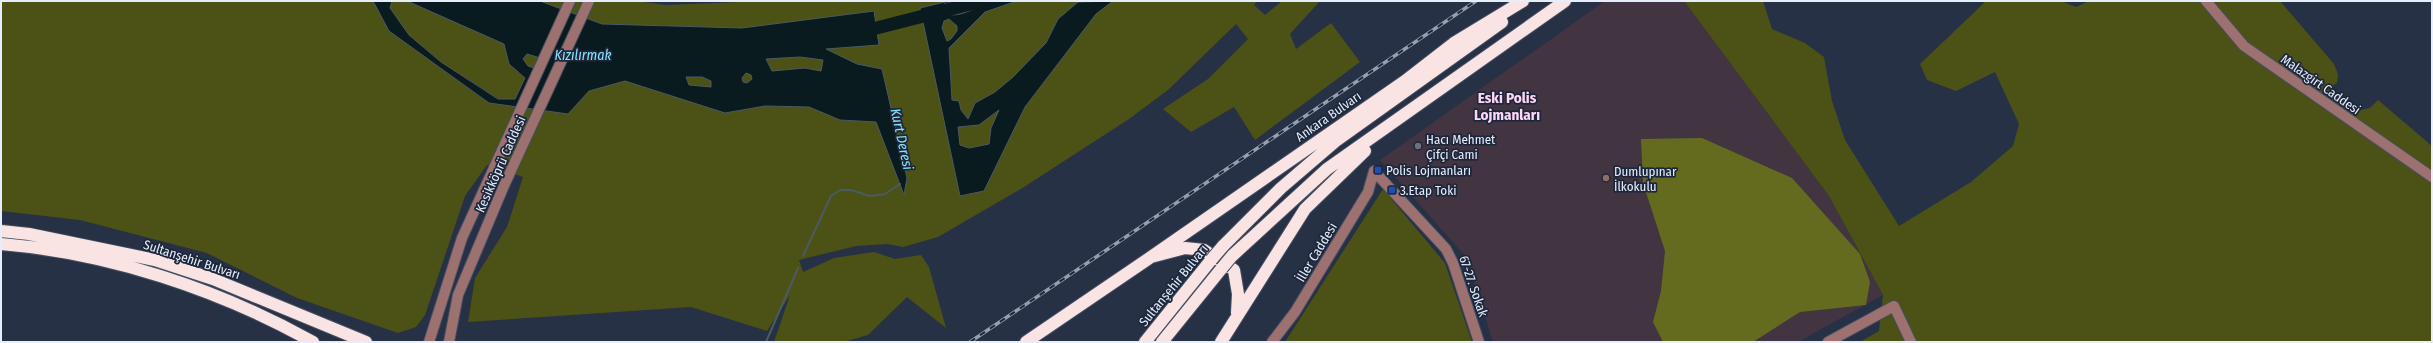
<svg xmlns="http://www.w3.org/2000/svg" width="2433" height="343" viewBox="0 0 2433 343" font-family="'Fira Sans Condensed',sans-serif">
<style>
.education{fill:#423441}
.green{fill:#4c5115}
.forest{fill:#646b1f}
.water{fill:#0a1b1f;stroke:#4c5a61;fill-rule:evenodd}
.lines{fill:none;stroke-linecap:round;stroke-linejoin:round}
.stream{stroke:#4c5a61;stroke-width:2}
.river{stroke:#0a1b1f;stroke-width:13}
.minor-casing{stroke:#464f63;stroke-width:12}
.highway-casing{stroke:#464f63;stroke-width:14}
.minor{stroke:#9d7170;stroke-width:10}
.highway{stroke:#fae4e3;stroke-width:12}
.rail-casing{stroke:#969eaf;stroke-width:3.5}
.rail{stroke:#1d273c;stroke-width:2;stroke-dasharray:6;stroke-linecap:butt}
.highway-bridge-casing{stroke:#464f63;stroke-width:14;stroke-linecap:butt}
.highway-bridge{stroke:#fae4e3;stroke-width:12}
.worship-dot{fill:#6b7280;stroke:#1d273c;stroke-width:1.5}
.transit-dot{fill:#1a4fb4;stroke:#1d273c;stroke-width:1.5}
.education-dot{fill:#8d6e63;stroke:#1d273c;stroke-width:1.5}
.labels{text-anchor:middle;stroke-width:3.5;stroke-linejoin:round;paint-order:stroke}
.street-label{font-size:13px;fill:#e6edfb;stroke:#1d273c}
.poi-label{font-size:13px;fill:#e6edfb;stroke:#1d273c;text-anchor:start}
.water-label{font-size:14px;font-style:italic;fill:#89e3fb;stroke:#1d273c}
.quarter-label{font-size:15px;font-weight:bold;fill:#ffd6f5;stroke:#1d273c}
</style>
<rect width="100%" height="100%" fill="#273146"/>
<path class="education" d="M 1605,1 L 1684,1 L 1829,196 L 1883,295 L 1798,342 L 1493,342 L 1466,257 L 1380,160 Z"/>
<path class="green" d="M 1,1 L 373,1 L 389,31 L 489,103 L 568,114 L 589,91 L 625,81 L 725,113 L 765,106 L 809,107 L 840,120 L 876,122 L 904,194 L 907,178 L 882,69 L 857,64 L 825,49 L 874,11 L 742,28 L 602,24 L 540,1 L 637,1 L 665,5 L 766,1 L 949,1 L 920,8 L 960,196 L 984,191 L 1025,107 L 1096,14 L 1113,1 L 1257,1 L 1254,5 L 1265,15 L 1282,1 L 1320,1 L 1290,34 L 1296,49 L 1331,23 L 1360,62 L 1255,140 L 1234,107 L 1191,132 L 1163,109 L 1208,79 L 1248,39 L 1236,24 L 1168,90 L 1129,119 L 1024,187 L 938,237 L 903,247 L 887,244 L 856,246 L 799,260 L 803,272 L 834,258 L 874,252 L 895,259 L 921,255 L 929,267 L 946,328 L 907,297 L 868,335 L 844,342 L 774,342 L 790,295 L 767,331 L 691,307 L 468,322 L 475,278 L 507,227 L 523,177 L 487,165 L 465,196 L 425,315 L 416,327 L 398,333 L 297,298 L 207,253 L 80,220 L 1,211 Z
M 392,1 L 407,1 L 504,44 L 509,64 L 525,78 L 516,99 L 499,99 L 441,62 L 409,35 L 390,8 Z
M 955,1 L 987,1 L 988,3 L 959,15 L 945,14 L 944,4 Z
M 1017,1 L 1083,1 L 1078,2 L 1058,19 L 1046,43 L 1013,77 L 995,92 L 975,103 L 968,119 L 961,110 L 959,102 L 952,100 L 949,48 L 985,12 Z
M 1684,1 L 1763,1 L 1772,29 L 1805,43 L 1824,57 L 1832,101 L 1845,140 L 1899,226 L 1971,182 L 2013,146 L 2019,124 L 1995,72 L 1956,91 L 1927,80 L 1920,64 L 1984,3 L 1983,1 L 2061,1 L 2076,7 L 2089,1 L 2280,1 L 2334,64 L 2338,74 L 2337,83 L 2328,89 L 2341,101 L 2360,110 L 2370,108 L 2378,100 L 2432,146 L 2432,342 L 1860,342 L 1879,331 L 1883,295 L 1829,196 Z
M 949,19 L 957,26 L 957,31 L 951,39 L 946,41 L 942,28 L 944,20 Z
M 527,54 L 548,61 L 544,71 L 528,66 L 523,59 Z
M 800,57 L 823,60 L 821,71 L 805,68 L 772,71 L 766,58 Z
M742 78a5 5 0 1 1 10 0a5 5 0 1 1-10 0Z
M 685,77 L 702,77 L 711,81 L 711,88 L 689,85 Z
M 1000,109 L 991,128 L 989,144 L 969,148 L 960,145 L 958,127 L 979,125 Z
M 1383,189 L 1445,263 L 1472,342 L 1285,342 Z"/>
<path class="forest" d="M 1702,138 L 1792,178 L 1860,254 L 1870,282 L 1866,305 L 1800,312 L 1753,342 L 1663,342 L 1653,322 L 1661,291 L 1665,251 L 1643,183 L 1641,139 Z"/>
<path class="water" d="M 373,1 L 392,1 L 390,8 L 409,35 L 441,62 L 498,99 L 515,99 L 525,78 L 509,64 L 504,44 L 407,1 L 540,1 L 602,24 L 742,28 L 874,11 L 879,45 L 826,49 L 857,64 L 882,69 L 907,178 L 904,195 L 876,122 L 840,120 L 809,107 L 765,106 L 725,113 L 625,81 L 589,91 L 568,114 L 489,103 L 389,31 ZM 527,54 L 547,60 L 544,71 L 528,66 L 523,59 ZM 800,57 L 823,60 L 821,71 L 805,68 L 772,71 L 766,59 ZM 746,73 L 751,75 L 752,79 L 747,83 L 743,82 L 742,78 ZM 686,77 L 702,77 L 711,81 L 711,87 L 689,85 Z
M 949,1 L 955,1 L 944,4 L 945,14 C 961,18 973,8 988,3 L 987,1 L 1017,1 L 985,12 L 949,48 L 952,100 L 959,101 L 961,110 L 968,119 L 975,103 L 995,92 L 1013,77 L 1046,43 L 1058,19 L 1078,2 L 1113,1 L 1096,14 L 1025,107 L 984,191 L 960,196 L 920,8 ZM 949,19 L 957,26 L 957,31 L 951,39 L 947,41 L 942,28 L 944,21 ZM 999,110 L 991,128 L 989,144 L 969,148 L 960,145 L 958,127 L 979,125 Z"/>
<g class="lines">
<path class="stream" d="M 803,256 L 831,196 L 840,190 L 851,190 L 870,196 L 885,194 L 900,184
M 766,342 L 798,268"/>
<path class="river" d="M 861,32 L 982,1"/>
<defs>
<path id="minor" d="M 2206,1 L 2244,46 L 2432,177
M 1374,171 L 1446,249 L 1453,263 L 1479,342
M 429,342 L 462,238 L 570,1
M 449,342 L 458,295 L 503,188 L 589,1
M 1272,342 L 1295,312 L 1368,192 L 1374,171
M 1828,342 L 1894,306 L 1911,342"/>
<path id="highway" d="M 1,231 L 29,234 L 155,260 L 213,279 L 366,342
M 1,244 C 109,253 218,289 313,342
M 1223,246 L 1281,188 L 1337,140 L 1502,22
M 1232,256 L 1327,169 L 1565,1
M 1151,257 L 1405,81 L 1454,43 L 1523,1
M 1026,342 L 1151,257 L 1185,248 L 1204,250 L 1234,270 L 1238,294 L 1237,313
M 1145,342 L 1211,260
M 1162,342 L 1222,268
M 1221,342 L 1305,209 L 1365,151"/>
</defs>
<use href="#minor" class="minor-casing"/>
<use href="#highway" class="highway-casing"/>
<use href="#minor" class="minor"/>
<use href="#highway" class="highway"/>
<defs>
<path id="rail" d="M 970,342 L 1476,1"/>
</defs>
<use href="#rail" class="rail-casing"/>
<use href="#rail" class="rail"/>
<defs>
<path id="highway-bridge" d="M 1211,260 L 1223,246
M 1222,268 L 1232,256"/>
</defs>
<use href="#highway-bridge" class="highway-bridge-casing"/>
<use href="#highway-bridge" class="highway-bridge"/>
</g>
<circle class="worship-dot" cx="1418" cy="146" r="4"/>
<g class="transit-dot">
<rect x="1374" y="166" width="8" height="8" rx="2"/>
<rect x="1388" y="186" width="8" height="8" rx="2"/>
</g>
<circle class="education-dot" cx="1606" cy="178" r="4"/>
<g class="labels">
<g class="street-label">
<text transform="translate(2321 84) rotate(35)" y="5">Malazgirt Caddesi</text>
<text transform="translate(1328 116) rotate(-35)" y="5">Ankara Bulvarı</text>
<text transform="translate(500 164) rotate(-66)" y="5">Kesikköprü Caddesi</text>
<text transform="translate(1316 252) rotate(-59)" y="5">İller Caddesi</text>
<text transform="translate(192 259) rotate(18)" y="5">Sultanşehir Bulvarı</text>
<text transform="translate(1173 285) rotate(-51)" y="5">Sultanşehir Bulvarı</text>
<text transform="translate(1474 286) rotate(71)" y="5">67-27. Sokak</text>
</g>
<g class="poi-label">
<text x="1426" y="144">Hacı Mehmet<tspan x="1426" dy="15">Çifçi Cami</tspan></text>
<text x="1386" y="175">Polis Lojmanları</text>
<text x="1614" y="176">Dumlupınar<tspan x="1614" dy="15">İlkokulu</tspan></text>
<text x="1400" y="195">3.Etap Toki</text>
</g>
<g class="water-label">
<text x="583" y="60">Kızılırmak</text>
<text transform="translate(902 139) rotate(78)" y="5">Kurt Deresi</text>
</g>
<g class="quarter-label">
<text x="1507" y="103">Eski Polis<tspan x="1507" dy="17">Lojmanları</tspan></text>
</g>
</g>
<rect width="2433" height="343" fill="none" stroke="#e6edfb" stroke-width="4"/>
</svg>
